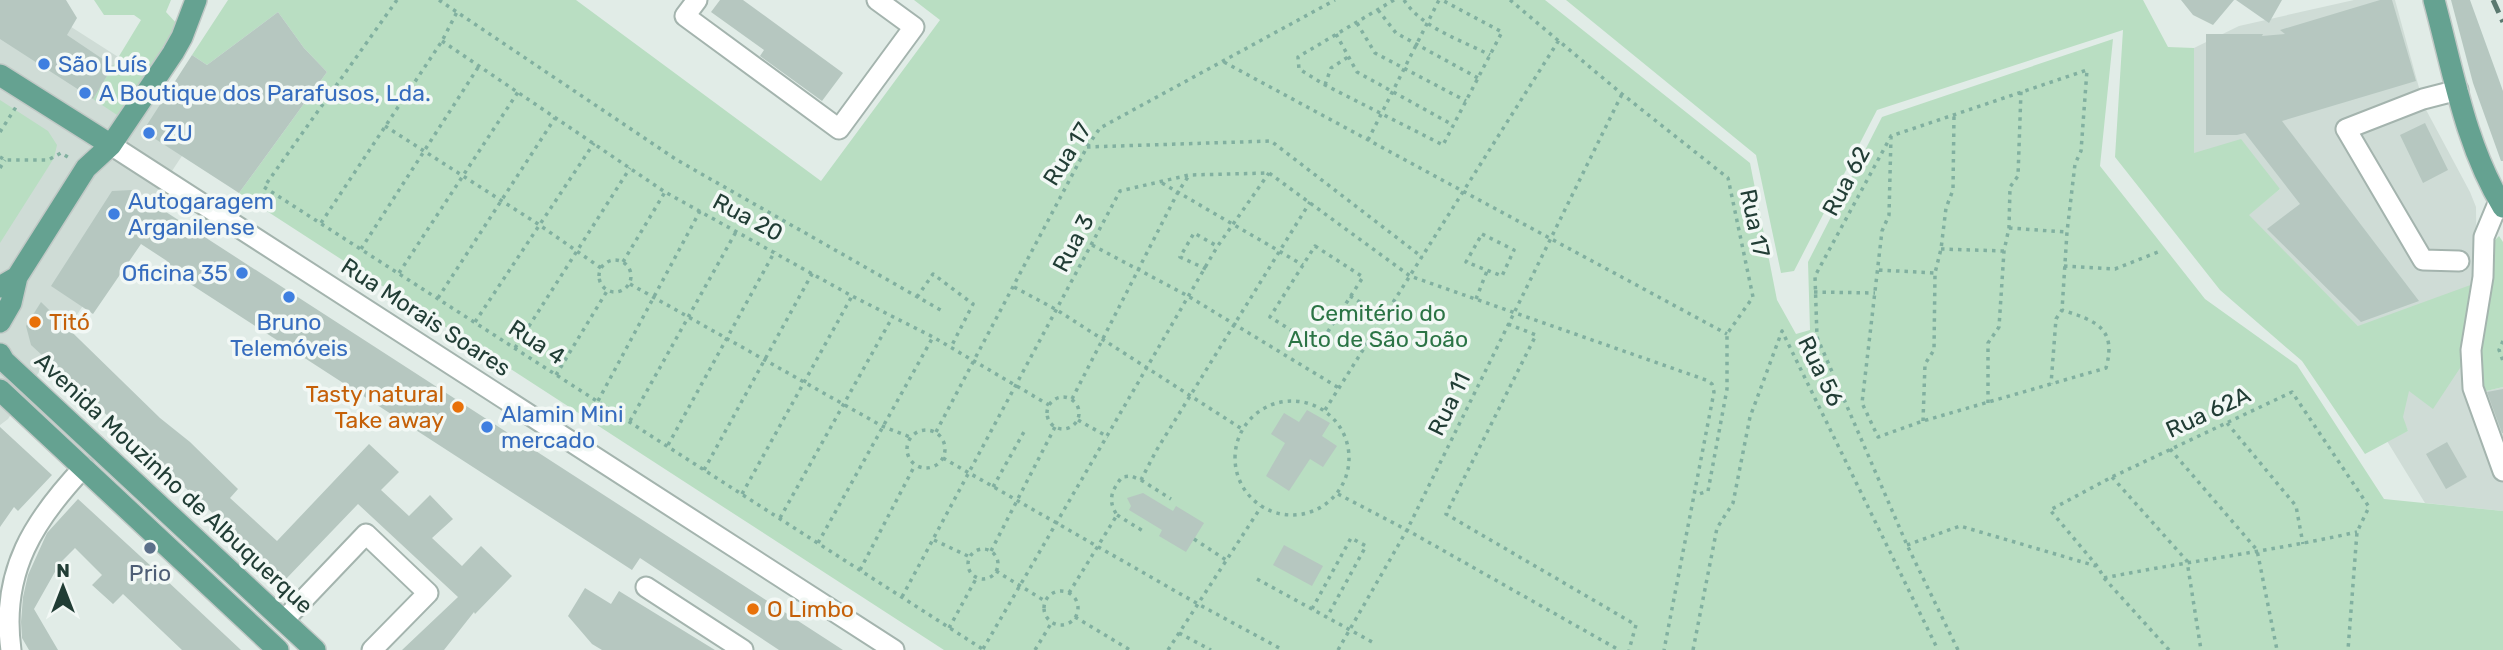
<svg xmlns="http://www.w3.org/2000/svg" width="2503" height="650" viewBox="0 0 2503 650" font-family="Rubik,sans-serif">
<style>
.built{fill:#cfdcd6}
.green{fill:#b9dec2}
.building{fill:#b6c7c0}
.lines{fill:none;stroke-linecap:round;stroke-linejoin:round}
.minor-casing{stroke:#a4b4ae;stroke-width:23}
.major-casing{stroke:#c1c9c6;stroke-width:24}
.path{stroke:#81b0a0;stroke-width:3.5;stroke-dasharray:3.5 5;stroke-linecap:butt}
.minor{stroke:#fff;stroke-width:19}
.major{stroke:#65a291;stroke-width:21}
.rail{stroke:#5b7970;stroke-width:5;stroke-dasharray:14 7;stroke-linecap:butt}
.shop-dot{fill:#3f7fe0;stroke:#f2f8f5;stroke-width:2.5}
.food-dot{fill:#e8710a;stroke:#f2f8f5;stroke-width:2.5}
.service-dot{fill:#5c6f8a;stroke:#f2f8f5;stroke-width:2.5}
.labels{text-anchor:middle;stroke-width:7;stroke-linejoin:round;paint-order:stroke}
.shop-label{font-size:23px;fill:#366cbe;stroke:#f2f8f5;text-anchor:start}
.street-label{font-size:23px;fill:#213d35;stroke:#f2f8f5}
.park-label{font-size:23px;fill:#2b7445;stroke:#f2f8f5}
.food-label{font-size:23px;fill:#c56008;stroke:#f2f8f5;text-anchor:start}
.service-label{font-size:23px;fill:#4e5e75;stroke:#f2f8f5}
</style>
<rect width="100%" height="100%" fill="#e1ece7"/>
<path class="built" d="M 0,0 L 29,0 L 209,115 L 8,419 L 0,425 Z
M 2354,0 L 2395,0 L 2424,106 L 2470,192 L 2476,207 L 2478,393 L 2503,387 L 2503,511 L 2425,503 L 2387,441 L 2408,431 L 2358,326 L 2248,215 L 2280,189 L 2193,153 L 2194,48 L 2239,26 Z"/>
<path class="green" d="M 94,0 L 171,0 L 166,12 L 178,25 L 172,40 L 120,117 L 93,99 L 141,20 L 134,15 L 104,15 Z
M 228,0 L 576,0 L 821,181 L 940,20 L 914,0 L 1545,0 L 1750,163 L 1777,300 L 1796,334 L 1810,330 L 1808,262 L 1882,117 L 2113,39 L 2100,166 L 2205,299 L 2297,365 L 2384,499 L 2503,511 L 2503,650 L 944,650 L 239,193 L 327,72 L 304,48 L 278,12 L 207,65 L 192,55 Z
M 1566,0 L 2143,0 L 2168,47 L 2194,48 L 2194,153 L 2241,139 L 2280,189 L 2249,215 L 2358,326 L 2476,283 L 2464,362 L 2433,409 L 2409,391 L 2403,417 L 2408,431 L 2365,454 L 2302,361 L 2220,290 L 2115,157 L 2123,30 L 1877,110 L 1794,271 L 1781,273 L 1756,155 Z
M 0,100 L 48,131 L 57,145 L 54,158 L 0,243 Z
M 2499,236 L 2503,242 L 2503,387 L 2478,393 L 2476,372 L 2491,244 Z"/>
<path class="building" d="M 0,0 L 66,0 L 77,18 L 67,35 L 113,66 L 93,99 L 0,39 Z
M 720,0 L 743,0 L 843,73 L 822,101 L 760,56 L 764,50 L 711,12 Z
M 2181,0 L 2234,0 L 2213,25 L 2193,15 Z
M 2236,0 L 2282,0 L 2269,23 Z
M 2380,0 L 2392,0 L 2416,81 L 2282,121 L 2419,301 L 2361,322 L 2267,229 L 2300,204 L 2245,133 L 2237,135 L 2206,135 L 2206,34 L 2263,34 L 2262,36 L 2285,34 L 2280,30 Z
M 2451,0 L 2470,0 L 2503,91 L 2503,161 L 2501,161 L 2473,83 Z
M 278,12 L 304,48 L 327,72 L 239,193 L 143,131 L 192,55 L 207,65 Z
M 2425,123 L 2448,170 L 2423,183 L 2400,135 Z
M 132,190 L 658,530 L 843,650 L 779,650 L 640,558 L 632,570 L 164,267 L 167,261 L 141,244 L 93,314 L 51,286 L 112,191 Z
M 41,302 L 160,418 L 190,442 L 238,489 L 230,498 L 277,541 L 369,444 L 399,472 L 381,490 L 409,516 L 430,495 L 453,519 L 432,538 L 462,566 L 481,546 L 512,576 L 475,614 L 474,612 L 444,650 L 402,650 L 458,597 L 358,504 L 285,580 L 31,345 L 26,326 Z
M 2503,389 L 2503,433 L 2502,433 L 2487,392 Z
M 1307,410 L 1330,423 L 1322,436 L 1337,446 L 1323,467 L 1310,459 L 1289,491 L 1266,476 L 1285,443 L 1271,434 L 1284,413 L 1299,422 Z
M 0,427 L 52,475 L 18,511 L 14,507 L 0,527 Z
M 2447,442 L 2467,477 L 2446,489 L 2426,454 Z
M 1143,493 L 1173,511 L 1176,506 L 1204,523 L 1186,552 L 1159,536 L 1162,530 L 1129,510 L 1131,506 L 1127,498 Z
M 78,499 L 164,578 L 241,650 L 182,650 L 123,594 L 113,604 L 92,585 L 102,575 L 75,548 L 60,563 L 34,609 L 58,650 L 29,650 L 22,638 L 21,622 L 23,597 L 28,575 L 47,533 Z
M 1284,545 L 1323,566 L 1312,586 L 1273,565 Z
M 585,588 L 611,604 L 619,591 L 715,650 L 602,650 L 592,644 L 568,616 Z"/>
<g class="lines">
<defs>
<path id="minor" d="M 697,0 L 685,16 L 839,129 L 914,27 L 877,0
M 2458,90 L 2423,99 L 2346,129 L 2423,260 L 2459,261
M 111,145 L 894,650
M 2499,201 L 2484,237 L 2483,277 L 2471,350 L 2473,388 L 2503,471
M 646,587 L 743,650
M 284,620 L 366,534 L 428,593 L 372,650
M 11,650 C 0,571 35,519 84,467"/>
<path id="major" d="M 2434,0 C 2453,70 2465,145 2503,207
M 0,75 L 111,145
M 0,287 L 17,277 L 86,168 L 111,145 L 173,53 L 182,37 L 196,0
M 0,322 L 11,303 L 17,277
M 0,354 L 4,361 L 315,650
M 0,390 L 278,650"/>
</defs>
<use href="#minor" class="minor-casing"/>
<use href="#major" class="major-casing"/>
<path class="path" d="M 397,0 L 264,187 L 984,650
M 439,0 L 677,160 L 944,312
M 1394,0 L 1298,57 L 1299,69 L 1325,85 L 1443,145 L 1502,32 L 1442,0
M 1404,0 C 1422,28 1461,40 1490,55
M 1510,0 L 1622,94 L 1728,178 L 1753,297 L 1727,334 L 1727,389 L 1708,491 L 1696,495
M 1378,10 L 1396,33 L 1478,78
M 1357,23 L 1375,53 L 1466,101
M 1336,34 L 1357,72 L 1453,125
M 442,41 L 665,192 L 852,296 L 933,337 L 1049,405
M 1224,62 L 1727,334
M 1325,85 L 1331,68 L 1348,57
M 385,126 L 538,224 L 601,268
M 0,132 L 16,107
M 1891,136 L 1889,215 L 1882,231 L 1862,403 L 1878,437 L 1923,421 L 2106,368 C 2117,328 2096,321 2062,310
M 1368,140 L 1439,0
M 1087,147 L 1271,141 L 1422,257
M 0,157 L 5,160 L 48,160 L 61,153 L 71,159
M 0,168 L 5,160
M 1162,183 L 1303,265
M 321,223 L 442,41 L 457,12
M 2009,228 L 2066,232
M 1482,234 L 1514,250 L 1502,276 L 1466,262 Z
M 1092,245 L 1188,296 L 1339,388
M 1315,246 L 1363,277 L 1318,347 L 1270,317 Z
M 361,249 L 479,66
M 1941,249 L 2004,251
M599 276a16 16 0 1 1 32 0a16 16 0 1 1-32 0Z
M 623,262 L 665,192
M 2064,266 L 2115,269 L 2158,252
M 1206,269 L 1180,257 L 1194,233 L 1217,246
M 1879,270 L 1935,273
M 399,273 L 518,92
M 630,284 L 882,426 L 910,437
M 1014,287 L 1057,310 L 1242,429
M 1814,292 L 1875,293
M 1350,296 L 1384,317
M 917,297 L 933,274 L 973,304 L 951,347
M 438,298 L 555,118
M 1476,299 L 1487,271
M 475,322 L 594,143
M 1508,324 L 1536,335 L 1446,514 L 1636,625 L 1629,650
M 2503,341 L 2499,350 L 2503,361
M 515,348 L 630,168
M 556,375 L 607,291
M1047 413a16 16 0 1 1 32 0a16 16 0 1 1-32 0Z
M 1072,399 L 1178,192 L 1188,177
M1235 458a57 57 0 1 1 114 0a57 57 0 1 1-114 0Z
M 598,401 L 700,211
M 1988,403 L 1988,343 L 1999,327 L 2004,251 L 2009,228 L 2010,187 L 2018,176 L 2021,91
M 1325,410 L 1559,40
M 1078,420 L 1108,437
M 630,421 L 737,230
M 1923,421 L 1925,364 L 1934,350 L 1935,273 L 1941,249 L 1946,208 L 1953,190 L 1954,115
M 2227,423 L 2296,506 L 2303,544
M907 449a19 19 0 1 1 38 0a19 19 0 1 1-38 0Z
M 936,432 L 1087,147 L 1100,128 L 1335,0
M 668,445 L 775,251
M 2170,449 L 2257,550 L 2277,650
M 943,458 L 1198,604 L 1283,650
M 704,470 L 813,272
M 2112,477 L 2187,561 L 2201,650
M 1141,480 L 1171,499
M 993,487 L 1025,430
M 742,494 L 852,296
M 1338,494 L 1407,530 L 1619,650
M 1117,515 L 1143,531
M 780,518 L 893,316
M 1194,539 L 1226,560
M 934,540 L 970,557
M 818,543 L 933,337
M 1907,545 L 1960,526 L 2096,566
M968 564a15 15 0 1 1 30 0a15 15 0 1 1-30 0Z
M 991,551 L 1055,427
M 860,570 L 915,465
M 996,571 L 1045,601
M 2104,578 C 2188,561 2273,551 2357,532
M 1257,579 L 1374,643
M1044 608a17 17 0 1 1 34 0a17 17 0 1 1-34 0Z
M 1069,593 L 1117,515 C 1107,500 1112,490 1122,477 L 1131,476 L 1141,480 L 1156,451 L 1310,202
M 902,597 L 1120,191 L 1189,175 L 1269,173 L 1410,276 L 1706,380 L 1712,384 L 1714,392 L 1664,650
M 1312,609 L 1351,538 L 1366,546 L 1327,617
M 1075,617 L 1130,650
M 949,628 L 977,577
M 1179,633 L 1211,650
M 983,649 L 1217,247 L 1269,173
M 1035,650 L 1052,622
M 1168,650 L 1261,507
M 1338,650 L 1407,530 L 1622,94
M 1693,650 L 1717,528 L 1733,503 L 1750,417 L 1782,331 L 1938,650
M 1958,650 L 1907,545 L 1817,337 L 1815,276 L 1891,136 L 2087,70 L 2081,151 L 2075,164 L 2067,232 L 2062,310 L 2056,319 L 2051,384
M 2169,650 L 2104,578 L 2098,567 L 2050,510 L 2112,477 L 2292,392 L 2369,507 L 2357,532 L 2348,650"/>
<use href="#minor" class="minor"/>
<use href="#major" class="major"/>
<path class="rail" d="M 2493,0 L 2503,22"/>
</g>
<g class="shop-dot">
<circle cx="44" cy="64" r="7"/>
<circle cx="85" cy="93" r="7"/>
<circle cx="149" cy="133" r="7"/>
<circle cx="114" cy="214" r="7"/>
<circle cx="242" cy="273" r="7"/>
<circle cx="289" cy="297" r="7"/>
<circle cx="487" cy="427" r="7"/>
</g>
<g class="food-dot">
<circle cx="35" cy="322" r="7"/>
<circle cx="458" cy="407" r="7"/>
<circle cx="753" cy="609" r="7"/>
</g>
<circle class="service-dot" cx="150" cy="548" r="7"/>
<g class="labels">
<g class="shop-label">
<text x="58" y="72">São Luís</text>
<text x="99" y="101">A Boutique dos Parafusos, Lda.</text>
<text x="163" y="141">ZU</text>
<text x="128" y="209">Autogaragem<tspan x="128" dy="26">Arganilense</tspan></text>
<text x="228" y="281" text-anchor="end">Oficina 35</text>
<text x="289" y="330" text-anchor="middle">Bruno<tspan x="289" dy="26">Telemóveis</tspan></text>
<text x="501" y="422">Alamin Mini<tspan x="501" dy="26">mercado</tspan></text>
</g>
<g class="street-label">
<text transform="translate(1067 154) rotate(-58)" y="8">Rua 17</text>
<text transform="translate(1846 181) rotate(-62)" y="8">Rua 62</text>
<text transform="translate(748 217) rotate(28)" y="8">Rua 20</text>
<text transform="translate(1755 223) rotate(78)" y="8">Rua 17</text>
<text transform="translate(1073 243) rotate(-62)" y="8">Rua 3</text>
<text transform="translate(426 317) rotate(33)" y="8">Rua Morais Soares</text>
<text transform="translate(537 342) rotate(33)" y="8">Rua 4</text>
<text transform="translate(1821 371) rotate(64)" y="8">Rua 56</text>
<text transform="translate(1449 404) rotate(-64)" y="8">Rua 11</text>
<text transform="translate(2208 412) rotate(-25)" y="8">Rua 62A</text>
<text transform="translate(174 483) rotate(43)" y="8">Avenida Mouzinho de Albuquerque</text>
</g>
<g class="park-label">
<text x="1378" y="321">Cemitério do<tspan x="1378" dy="26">Alto de São João</tspan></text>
</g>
<g class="food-label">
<text x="49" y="330">Titó</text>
<text x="444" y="402" text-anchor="end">Tasty natural<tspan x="444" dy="26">Take away</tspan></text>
<text x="767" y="617">O Limbo</text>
</g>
<g class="service-label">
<text x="150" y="581">Prio</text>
</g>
</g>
<g transform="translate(63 587)" stroke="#f2f8f5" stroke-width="5" paint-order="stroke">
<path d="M0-5L12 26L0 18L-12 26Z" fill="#213d35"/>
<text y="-10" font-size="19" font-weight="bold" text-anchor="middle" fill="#213d35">N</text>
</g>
</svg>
